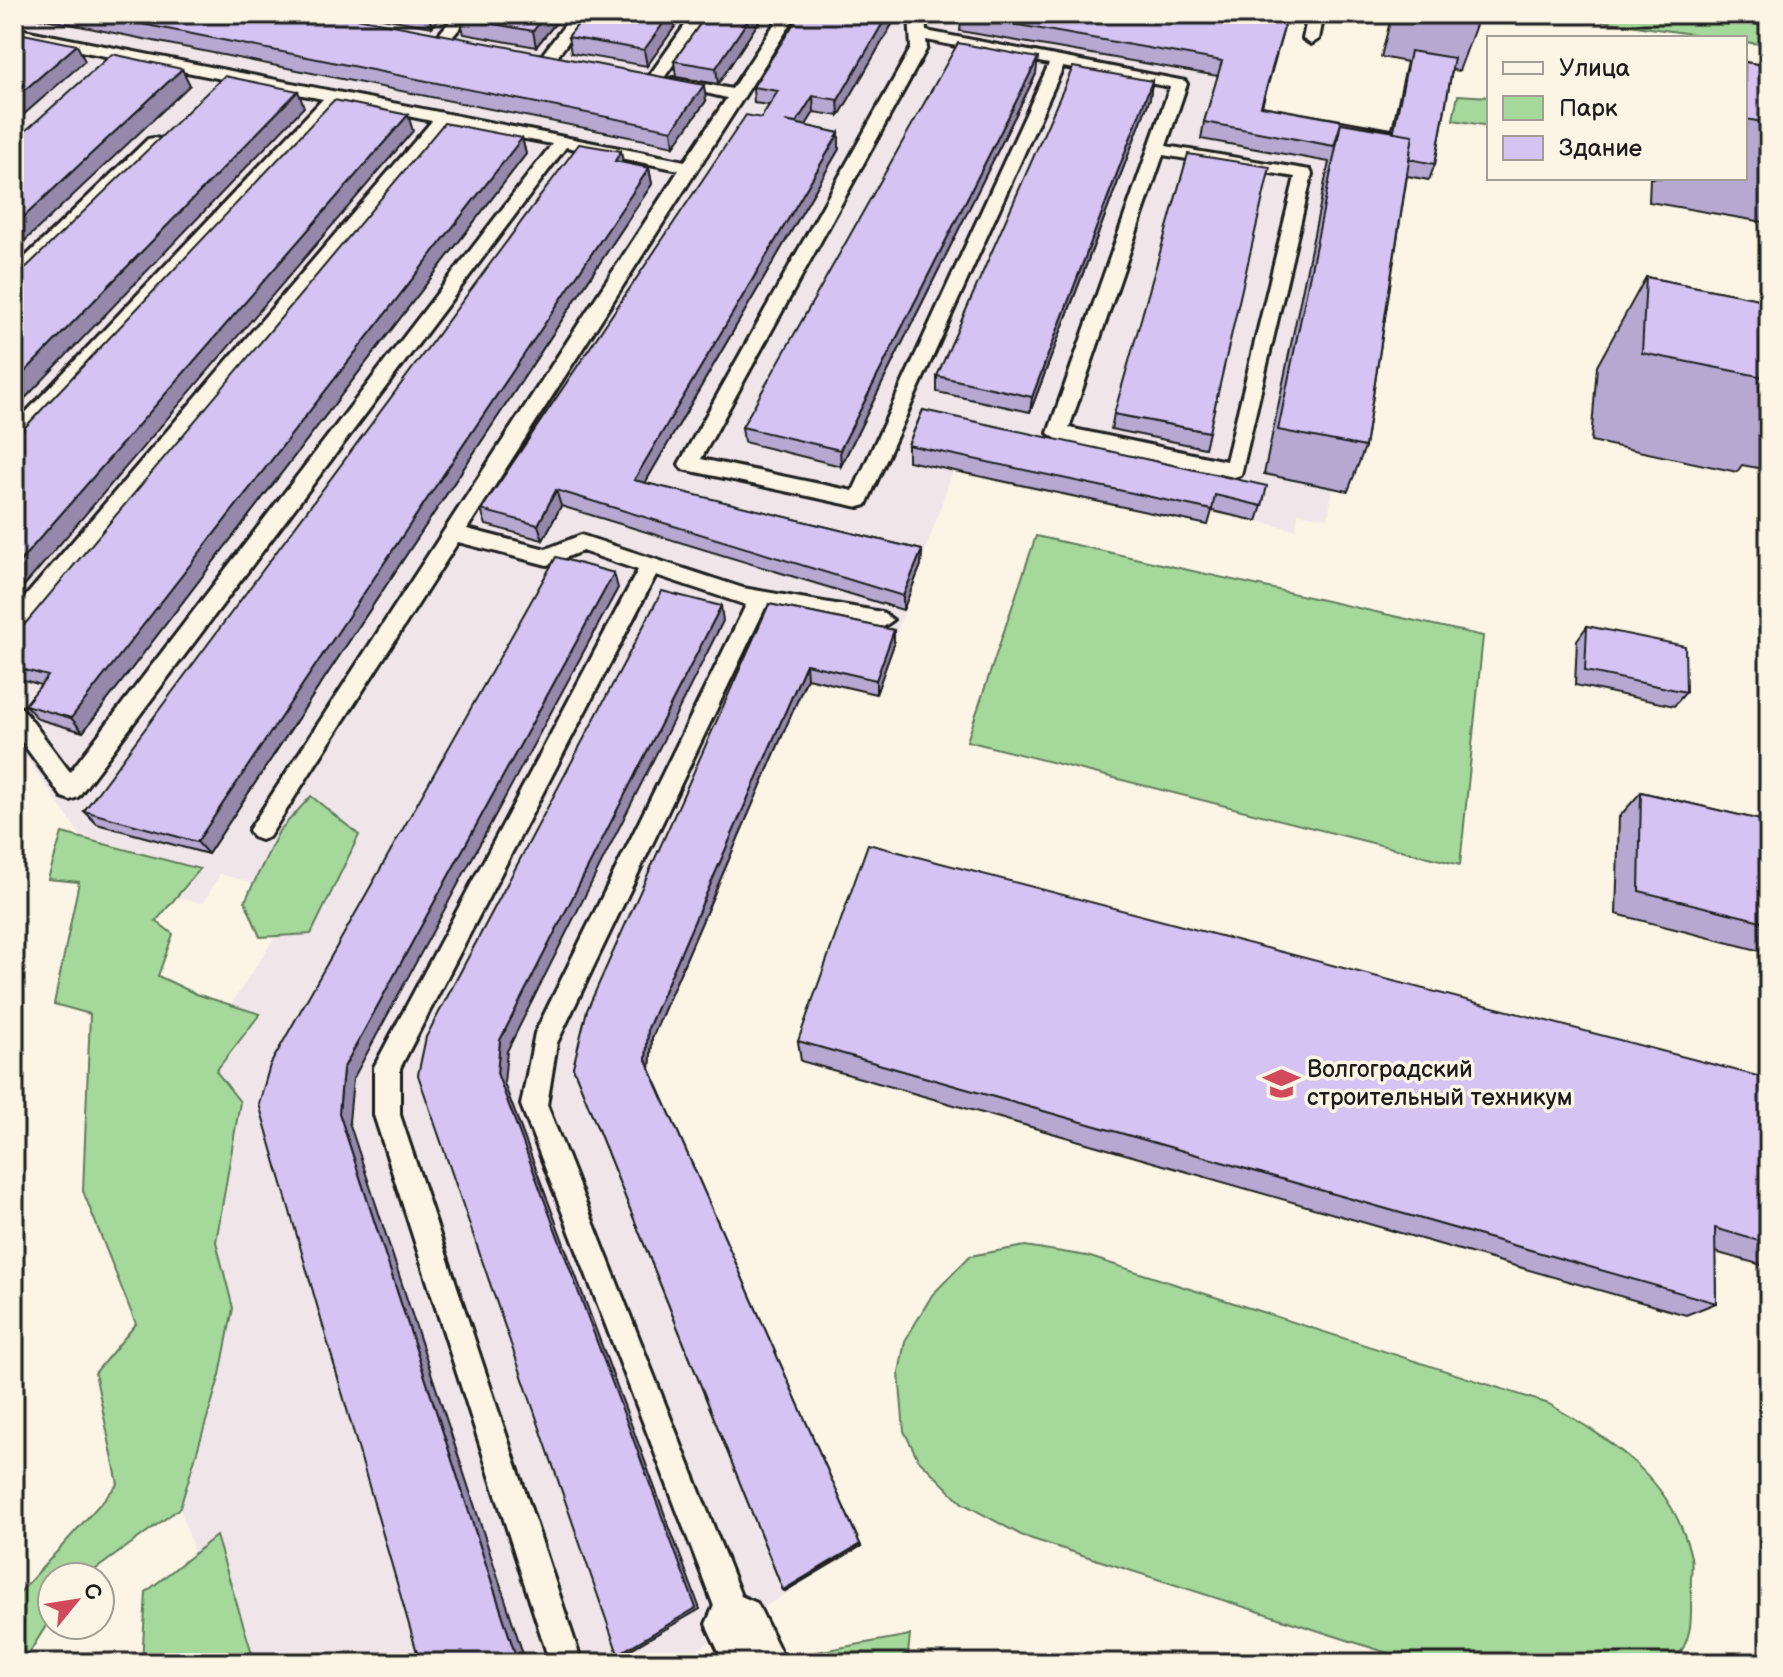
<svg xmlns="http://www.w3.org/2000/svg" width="1783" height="1677" viewBox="0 0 1783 1677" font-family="'Balsamiq Sans',sans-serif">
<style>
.built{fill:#f0e6ea}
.green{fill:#a5d99b;stroke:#607a5c;stroke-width:2}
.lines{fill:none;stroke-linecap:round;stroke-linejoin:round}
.service-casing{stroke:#1c1c1c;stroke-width:6}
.minor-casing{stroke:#1c1c1c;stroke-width:6}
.service{fill:#fcf5e5;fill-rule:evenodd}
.minor{fill:#fcf5e5;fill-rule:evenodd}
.wall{fill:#b7a8d2;stroke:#1c1c1c;stroke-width:2}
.shaded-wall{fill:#9588ab;stroke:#1c1c1c;stroke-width:2}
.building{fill:#d5c3f4;stroke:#1c1c1c;stroke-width:2}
.labels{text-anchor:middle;stroke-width:7;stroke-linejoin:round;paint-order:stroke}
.poi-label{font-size:24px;fill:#1c1c1c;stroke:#fcf5e5;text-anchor:start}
</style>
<rect width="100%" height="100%" fill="#fcf5e5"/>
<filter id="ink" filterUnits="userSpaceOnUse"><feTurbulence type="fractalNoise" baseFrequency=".0125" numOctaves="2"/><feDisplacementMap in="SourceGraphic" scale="16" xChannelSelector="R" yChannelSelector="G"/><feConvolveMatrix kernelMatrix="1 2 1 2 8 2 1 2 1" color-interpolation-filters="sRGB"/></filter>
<g filter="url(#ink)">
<path class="built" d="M 14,14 L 1288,14 L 1257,122 L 1389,145 L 1405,67 L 1448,74 L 1429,180 L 1328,162 L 1264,473 L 1333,488 L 1328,518 L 1298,513 L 1296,530 L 1211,511 L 1208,525 L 953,471 L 876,694 L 807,679 L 652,1038 L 650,1070 L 861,1546 L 677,1663 L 229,1663 L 180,1508 L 220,1375 L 176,1088 L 290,914 L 249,882 L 220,874 L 203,903 L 179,898 L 200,869 L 81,836 L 14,741 Z"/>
<path class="green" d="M 1553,14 L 1686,14 L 1769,26 L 1769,45 L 1745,42 L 1745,38 L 1719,38 Z
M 1458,95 L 1489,97 L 1489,126 L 1453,120 Z
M 1036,536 L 1483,636 L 1460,865 L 967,741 Z
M 311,796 L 359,835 L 311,934 L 260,937 L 245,901 L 279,831 Z
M 62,833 L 200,869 L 156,921 L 173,934 L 158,976 L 196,994 L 260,1014 L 216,1071 L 240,1102 L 216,1242 L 233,1308 L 220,1375 L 180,1508 L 85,1577 L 52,1577 L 52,1616 L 23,1663 L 14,1663 L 14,1599 L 118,1484 L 95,1373 L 136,1324 L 83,1191 L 90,1014 L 54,1004 L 79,882 L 48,879 Z
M 1025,1246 L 1087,1256 L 1549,1404 C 1613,1441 1673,1479 1691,1557 C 1693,1567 1690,1578 1691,1588 C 1691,1620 1694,1635 1674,1663 L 1419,1663 L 1023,1536 L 962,1503 L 918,1459 L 904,1431 L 899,1373 L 905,1341 L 932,1295 L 970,1256 Z
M 216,1536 L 255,1663 L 142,1663 L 146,1592 Z
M 910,1635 L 907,1663 L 813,1663 L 811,1653 Z"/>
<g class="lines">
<defs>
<path id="service" d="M 456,14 L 472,14 L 448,42 L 438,42 L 435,39 Z
M 573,14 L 589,14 L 553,62 L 541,62 L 539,59 Z
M 693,14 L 709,14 L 661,82 L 649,82 L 647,79 Z
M 781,14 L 797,14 L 467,529 L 546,549 L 581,535 L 743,588 L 882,612 L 893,620 L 882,628 L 765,608 L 557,1043 L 547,1105 L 752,1624 L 747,1635 L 736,1640 L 725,1635 L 521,1105 L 535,1033 L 746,605 L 656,575 L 400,1068 L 400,1115 L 582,1663 L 550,1663 L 374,1115 L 374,1067 L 638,570 L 582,551 L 547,565 L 458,542 L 269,837 L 261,840 L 253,837 L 249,830 L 679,170 L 566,147 L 78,797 L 70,800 L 62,797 L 14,731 L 14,705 L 22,708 L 70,772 L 552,144 L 447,124 L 24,629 L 16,631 L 14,610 L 432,121 L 338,102 L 21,442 L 14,444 L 14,425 L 323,99 L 14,38 L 14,28 L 685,161 L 727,98 L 664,83 L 672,78 L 732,89 Z
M 909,14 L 925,14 L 926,31 L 1185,81 L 1187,84 L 1166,146 L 1310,170 L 1312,174 L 1241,475 L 1234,477 L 1058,440 L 1048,433 L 1170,87 L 1063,67 L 866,505 L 859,507 L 682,469 L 679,464 L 911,48 ZM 926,40 L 1049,64 L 853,491 L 701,459 L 927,48 ZM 1163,155 L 1295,177 L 1226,461 L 1069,428 Z
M 1308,14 L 1324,14 L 1319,39 L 1311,44 L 1303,39 Z
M 154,138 L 160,139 L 160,147 L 20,282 L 14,284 L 14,268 L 148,139 Z"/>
<path id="minor" d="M 736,1594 L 757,1603 L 786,1663 L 724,1663 L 706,1624 L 715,1603 Z"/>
</defs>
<use href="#service" class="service-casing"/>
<use href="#minor" class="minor-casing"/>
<use href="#service" class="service"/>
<use href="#minor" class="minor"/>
</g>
<path class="wall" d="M 20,14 L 336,14 L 706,101 L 674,146 Z
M 360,14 L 444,14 L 432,27 Z
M 563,14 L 536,47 L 464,34 L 460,18 Z
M 586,14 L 684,14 L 647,66 L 571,53 L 568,37 Z
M 707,14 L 764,14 L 718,84 L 676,77 L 674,61 Z
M 800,14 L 898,14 L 839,116 L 814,112 L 805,126 L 839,133 L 839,149 L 645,483 L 922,550 L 921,565 L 903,610 L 561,506 L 543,540 L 486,525 L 481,510 L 761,118 L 769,105 L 754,103 L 753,87 Z
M 962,14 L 1288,14 L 1262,106 L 1392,129 L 1407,62 L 1381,57 L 1392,14 L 1480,14 L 1459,71 L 1452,70 L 1435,164 L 1429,180 L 1407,176 L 1365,447 L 1348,491 L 1264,474 L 1329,162 L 1201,139 L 1204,122 L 1218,76 L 960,31 Z
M 1745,62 L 1769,66 L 1769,223 L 1649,202 L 1650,178 L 1745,178 Z
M 1036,74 L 841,466 L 744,442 L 742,427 Z
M 1152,81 L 1150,98 L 1030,412 L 937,392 L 937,376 Z
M 522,138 L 526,154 L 83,732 L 38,719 L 25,705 L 41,685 L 14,677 L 14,637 Z
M 623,162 L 649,168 L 652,184 L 208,854 L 97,824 L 84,811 Z
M 1646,277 L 1769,301 L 1769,470 L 1742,465 L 1737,472 L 1591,441 L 1597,366 Z
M 923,410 L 1262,506 L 1257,521 L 1212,511 L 1208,525 L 908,461 L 908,445 Z
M 1114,414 L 1209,432 L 1205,448 L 1111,429 Z
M 769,604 L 894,630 L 894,644 L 876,694 L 807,678 L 652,1038 L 650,1069 L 861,1546 L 785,1591 L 783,1590 L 573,1067 Z
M 1587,626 L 1686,692 L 1674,706 L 1575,685 L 1577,640 Z
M 1641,792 L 1769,822 L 1769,953 L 1616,914 L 1619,817 Z
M 798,1041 L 1769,1079 L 1769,1267 L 1715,1252 L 1716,1303 L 1686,1315 L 801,1061 Z"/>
<path class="shaded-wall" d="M 428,14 L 444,14 L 432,27 Z
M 546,14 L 563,14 L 536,47 L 533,31 Z
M 670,14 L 684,14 L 647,66 L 644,50 Z
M 752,14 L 764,14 L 718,84 L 716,68 Z
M 888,14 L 898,14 L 839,116 L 838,100 Z
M 77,45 L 85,61 L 14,123 L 14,99 Z
M 1038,58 L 1036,74 L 841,466 L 840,450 Z
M 182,69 L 190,85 L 14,251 L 14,226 Z
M 1152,81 L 1150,98 L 1030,412 L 1032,397 Z
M 704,85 L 706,101 L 674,146 L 672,130 Z
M 298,91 L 304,107 L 14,410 L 14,383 Z
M 813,96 L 814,112 L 797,140 L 796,123 Z
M 408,115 L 413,131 L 19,592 L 14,586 L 14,568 Z
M 839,133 L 839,149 L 638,495 L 634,480 Z
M 522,138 L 526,154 L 83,732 L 71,718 Z
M 621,151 L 624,168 L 615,161 Z
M 649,168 L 652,184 L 208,854 L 197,842 Z
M 556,490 L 561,506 L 543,540 L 538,525 Z
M 922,550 L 921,565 L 903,610 L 903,596 Z
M 614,573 L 618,588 L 353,1079 L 349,1122 L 526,1663 L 518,1663 L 339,1113 L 343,1069 Z
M 721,606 L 723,621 L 507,1051 L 504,1083 L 700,1609 L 624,1653 L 618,1654 L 497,1073 L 500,1040 Z
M 894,630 L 894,644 L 876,694 L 876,680 Z
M 806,664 L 807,678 L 652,1038 L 650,1070 L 646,1060 L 648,1028 Z
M 860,1544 L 861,1546 L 785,1591 L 783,1590 Z"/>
<path class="building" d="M 92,14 L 336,14 L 704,85 L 672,130 Z
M 463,14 L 546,14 L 533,31 L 460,18 Z
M 586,14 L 670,14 L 644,50 L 568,37 Z
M 707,14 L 752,14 L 716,68 L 674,61 Z
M 800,14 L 888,14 L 838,100 L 813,96 L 796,123 L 785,121 L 839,133 L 634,480 L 922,550 L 903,596 L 556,490 L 538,525 L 481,510 L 746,115 L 761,118 L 778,91 L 753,87 Z
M 962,14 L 1288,14 L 1261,106 L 1394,130 L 1410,51 L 1454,58 L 1435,164 L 1409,159 L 1413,135 L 1341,123 L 1334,146 L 1204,122 L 1222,61 L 961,15 Z
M 14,32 L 77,45 L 14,99 Z
M 958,43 L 1038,58 L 840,450 L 742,427 Z
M 112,54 L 182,69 L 14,226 L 14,141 Z
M 1745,62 L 1769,66 L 1769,123 L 1745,119 Z
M 1073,67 L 1152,81 L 1032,397 L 937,376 Z
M 224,76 L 298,91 L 14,383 L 14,279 Z
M 334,100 L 408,115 L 14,568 L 14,439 Z
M 444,123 L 522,138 L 71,718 L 25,705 L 48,676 L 14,667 L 14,637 Z
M 1341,123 L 1413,135 L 1365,447 L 1278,430 Z
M 579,144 L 621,151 L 615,161 L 649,168 L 197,842 L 84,811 Z
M 1188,154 L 1270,167 L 1209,432 L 1114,414 Z
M 1646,277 L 1769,301 L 1769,378 L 1642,353 Z
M 923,410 L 1267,486 L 1262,506 L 1215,495 L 1212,510 L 908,445 Z
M 556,557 L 614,573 L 343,1069 L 339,1113 L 518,1663 L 420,1663 L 259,1104 L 270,1065 Z
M 662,591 L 721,606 L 500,1040 L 497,1073 L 696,1608 L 618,1654 L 418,1075 L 426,1037 Z
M 769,604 L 894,630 L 876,680 L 806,664 L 648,1028 L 646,1060 L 860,1544 L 783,1590 L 573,1067 L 587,1010 Z
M 1587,626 L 1685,646 L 1686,692 L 1585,671 Z
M 1641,792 L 1769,822 L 1769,923 L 1639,891 Z
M 868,844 L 1769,1079 L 1769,1244 L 1715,1228 L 1716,1303 L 798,1041 Z"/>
</g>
<defs>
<symbol id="university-bare" viewBox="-9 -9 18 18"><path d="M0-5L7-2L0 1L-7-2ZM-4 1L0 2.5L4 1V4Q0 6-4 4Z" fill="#d1495b" stroke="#fcf5e5" stroke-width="2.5" paint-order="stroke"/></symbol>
</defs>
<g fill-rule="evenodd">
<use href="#university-bare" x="1256" y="1058" width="51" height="51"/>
</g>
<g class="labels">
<g class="poi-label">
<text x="1307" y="1077">Волгоградский<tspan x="1307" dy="28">строительный техникум</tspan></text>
</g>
</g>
<rect width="1783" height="1677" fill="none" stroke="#fcf5e5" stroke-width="48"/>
<rect x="24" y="24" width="1735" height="1629" fill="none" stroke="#1c1c1c" stroke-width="3" filter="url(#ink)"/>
<rect x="1487" y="36" width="260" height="144" fill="#fcf5e5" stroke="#a29e95" stroke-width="2"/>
<rect x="1503" y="62" width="40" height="12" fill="#fcf5e5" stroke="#a29e95" stroke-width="2"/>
<text x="1559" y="76" font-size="24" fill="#1c1c1c">Улица</text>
<rect x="1503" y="96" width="40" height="24" fill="#a5d99b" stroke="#a29e95" stroke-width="2"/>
<text x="1559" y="116" font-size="24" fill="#1c1c1c">Парк</text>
<rect x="1503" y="136" width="40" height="24" fill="#d5c3f4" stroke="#a29e95" stroke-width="2"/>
<text x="1559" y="156" font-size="24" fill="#1c1c1c">Здание</text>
<g transform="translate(76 1601) rotate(60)"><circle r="38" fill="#fcf5e5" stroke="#a29e95" stroke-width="2"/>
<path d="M0-6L14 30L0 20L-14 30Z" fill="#d1495b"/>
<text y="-12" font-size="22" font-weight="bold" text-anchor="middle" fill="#1c1c1c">С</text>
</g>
</svg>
